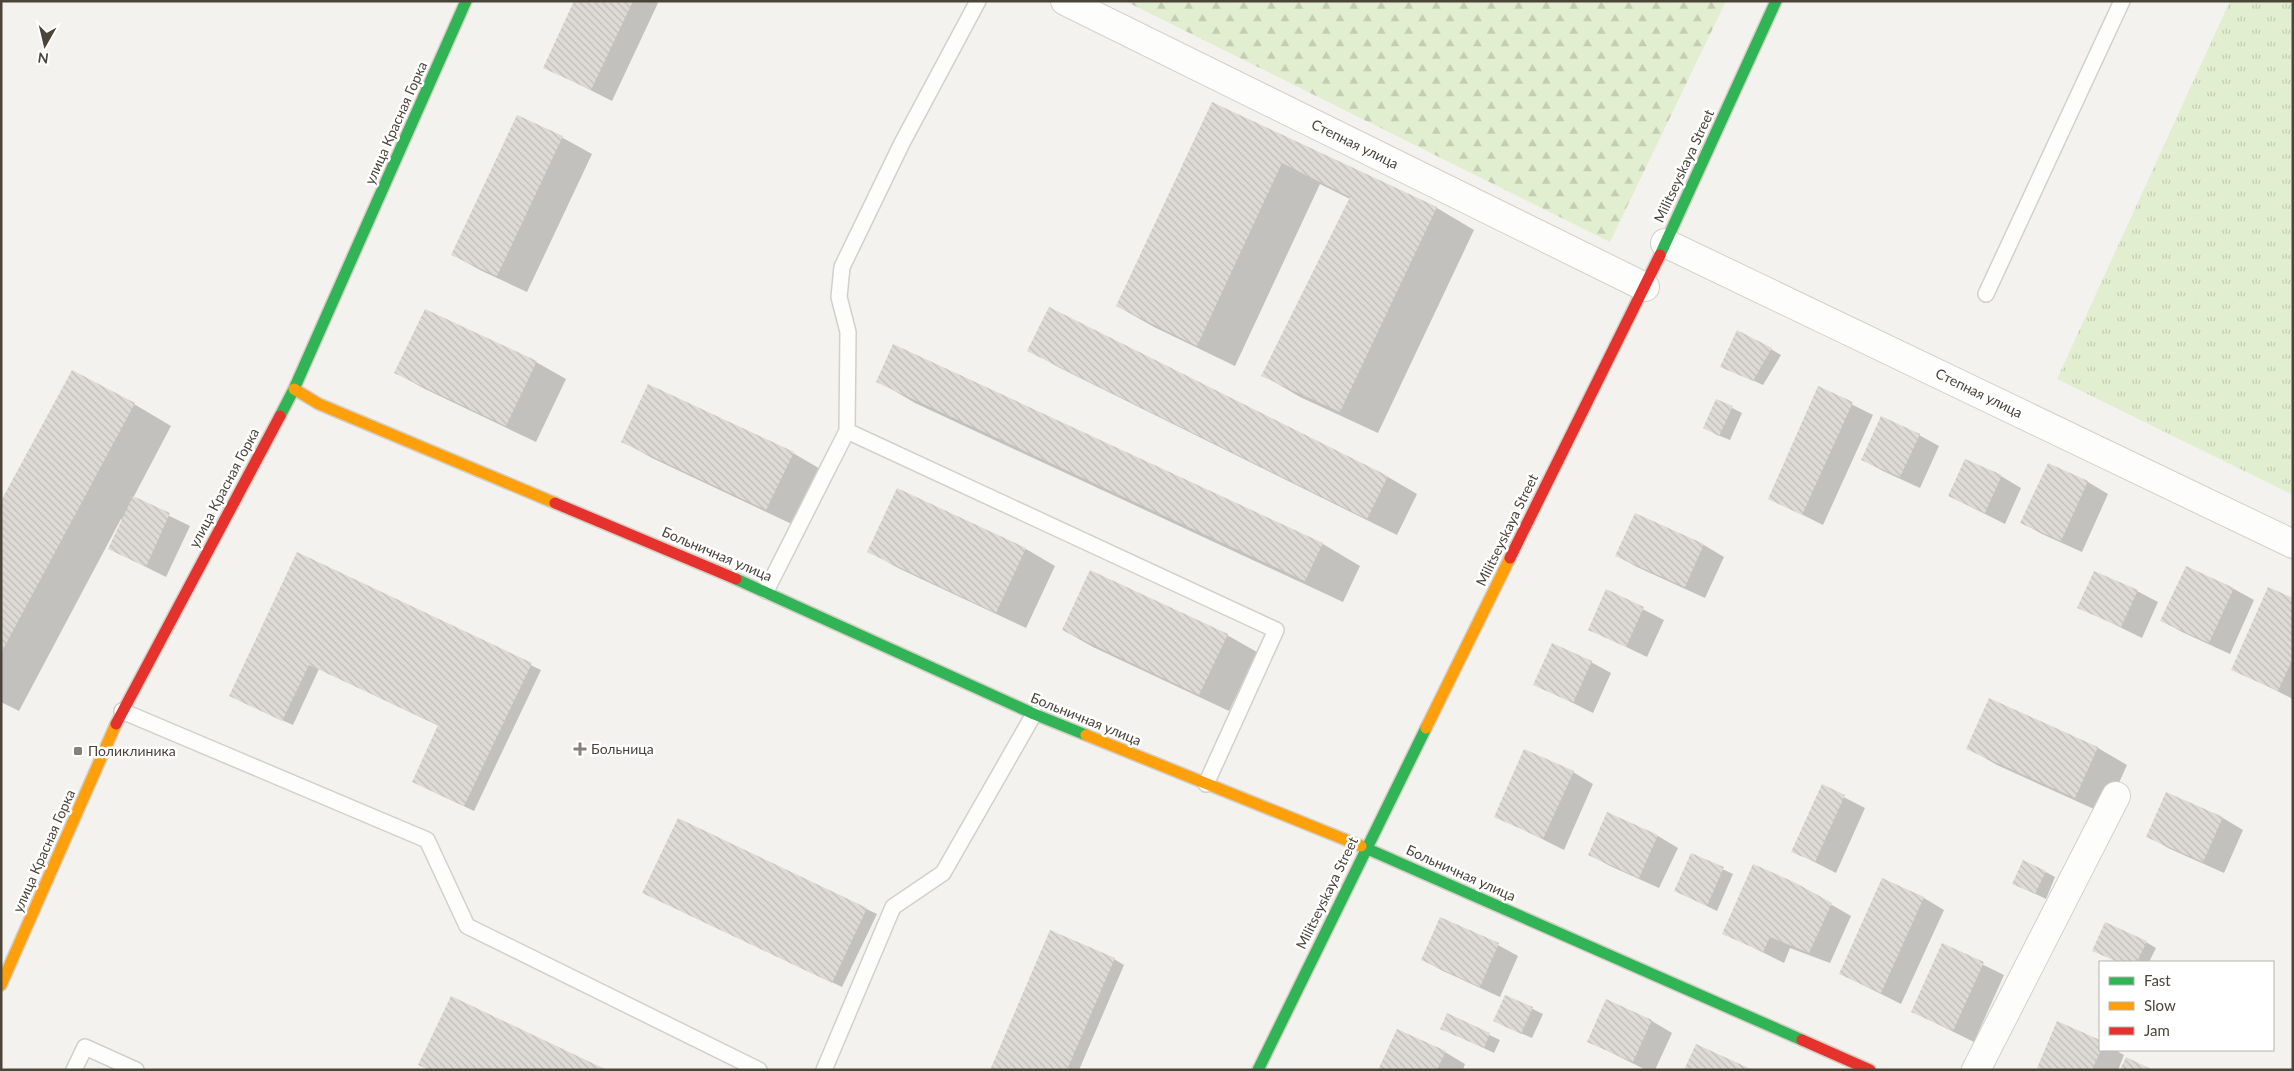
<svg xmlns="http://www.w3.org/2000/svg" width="2294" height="1071" viewBox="0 0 2294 1071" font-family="Lato,sans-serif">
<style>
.grass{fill:url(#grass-tufts)}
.forest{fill:url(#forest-firs)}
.shadow{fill:#0003}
.building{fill:url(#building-back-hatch)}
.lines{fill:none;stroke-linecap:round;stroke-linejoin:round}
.lane-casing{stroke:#d2d0cb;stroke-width:18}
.street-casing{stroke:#d2d0cb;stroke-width:30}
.fast-casing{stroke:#d3cfc5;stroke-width:14}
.slow-casing{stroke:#d3cfc5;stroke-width:14}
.jam-casing{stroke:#d3cfc5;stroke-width:14}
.lane{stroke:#fdfdfc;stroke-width:15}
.street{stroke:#fdfdfc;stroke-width:28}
.fast{stroke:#30b455;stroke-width:11}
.slow{stroke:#ff9f0a;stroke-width:11}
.jam{stroke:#e5322d;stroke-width:11}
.poi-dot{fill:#868178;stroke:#fff;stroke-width:2}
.labels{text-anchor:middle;stroke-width:5;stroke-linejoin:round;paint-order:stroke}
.street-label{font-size:14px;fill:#4b4439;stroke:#fff}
.poi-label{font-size:14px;fill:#4b4439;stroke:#fff;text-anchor:start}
</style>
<defs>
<pattern id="grass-tufts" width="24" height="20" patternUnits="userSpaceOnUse" patternTransform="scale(1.25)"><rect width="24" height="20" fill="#e1eecf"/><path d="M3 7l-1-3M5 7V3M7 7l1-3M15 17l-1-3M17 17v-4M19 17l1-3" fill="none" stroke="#c3cdb2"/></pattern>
<pattern id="forest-firs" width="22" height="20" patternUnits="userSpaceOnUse" patternTransform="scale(1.25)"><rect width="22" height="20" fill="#e1eecf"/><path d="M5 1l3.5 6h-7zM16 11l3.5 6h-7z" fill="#c3cdb2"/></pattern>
<pattern id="building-back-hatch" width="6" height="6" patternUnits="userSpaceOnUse" patternTransform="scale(1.25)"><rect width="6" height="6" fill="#dedbd6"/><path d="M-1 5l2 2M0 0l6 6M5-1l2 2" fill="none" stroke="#c0bdb8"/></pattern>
</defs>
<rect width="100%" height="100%" fill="#f4f2ee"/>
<path class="grass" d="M 2230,1 L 2293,1 L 2293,495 L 2057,379 Z"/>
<path class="forest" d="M 1125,1 L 1726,1 L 1610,242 Z"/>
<path class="shadow" d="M 576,1 L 654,1 L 658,3 L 612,101 L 545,67 Z
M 1213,103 L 1437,208 L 1474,230 L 1378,433 L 1300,397 L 1263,375 L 1350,199 L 1320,184 L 1235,366 L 1154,327 L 1117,306 Z
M 518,117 L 563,138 L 592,154 L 527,292 L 482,271 L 453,255 Z
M 1050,309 L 1388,477 L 1417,494 L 1397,535 L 1058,367 L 1029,350 Z
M 894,345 L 1323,544 L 1360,566 L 1343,602 L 915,403 L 878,381 Z
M 1771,349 L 1781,355 L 1763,385 L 1722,366 Z
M 536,362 L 566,379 L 536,442 L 425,389 L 396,373 Z
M 1819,388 L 1873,415 L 1823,525 L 1769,498 Z
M 1717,400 L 1742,413 L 1730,440 L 1715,434 Z
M 134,404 L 171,426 L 133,498 L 190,526 L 166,577 L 110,549 L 123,520 L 121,519 L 19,711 L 1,702 L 1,504 Z
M 1919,435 L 1939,446 L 1920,488 L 1883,471 L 1863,460 Z
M 622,441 L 793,453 L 822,470 L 796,526 L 652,458 Z
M 2048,465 L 2088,482 L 2108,494 L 2082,552 L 2042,534 L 2022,523 Z
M 2001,476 L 2021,488 L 2005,524 L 1949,496 Z
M 1636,515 L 1704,545 L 1724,557 L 1705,598 L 1637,567 L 1617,556 Z
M 1026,549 L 1055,566 L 1026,628 L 898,568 L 869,551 Z
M 297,554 L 541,670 L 474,811 L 423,787 L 439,726 L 319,669 L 293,725 L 240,701 Z
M 2186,568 L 2234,589 L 2254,600 L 2230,654 L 2182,632 L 2162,621 Z
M 1607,591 L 1664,620 L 1647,657 L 1589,629 Z
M 2137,591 L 2158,602 L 2142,638 L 2079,607 Z
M 2293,599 L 2293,699 L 2233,669 Z
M 1063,630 L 1227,635 L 1257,652 L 1229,711 L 1093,647 Z
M 1591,662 L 1611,673 L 1593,713 L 1535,684 Z
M 1990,700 L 2098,748 L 2127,765 L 2105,814 L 1997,765 L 1968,748 Z
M 1573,772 L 1593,784 L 1564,850 L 1496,816 Z
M 1822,786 L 1865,808 L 1836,873 L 1793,851 Z
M 2167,794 L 2223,818 L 2243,830 L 2224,873 L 2168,848 L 2148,836 Z
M 678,820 L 877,914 L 842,987 L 644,893 Z
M 1658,836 L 1678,848 L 1659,888 L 1610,866 L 1590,855 Z
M 1692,855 L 1733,874 L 1717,911 L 1676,891 Z
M 2046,872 L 2055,877 L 2046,899 L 2013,883 Z
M 1882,880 L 1924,898 L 1944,910 L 1901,1004 L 1841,974 Z
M 1794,883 L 1851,916 L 1830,963 L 1790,948 L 1784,963 L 1724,933 Z
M 2146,942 L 2156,948 L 2149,962 L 2118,962 L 2093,950 Z
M 1498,945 L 1518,956 L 1500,997 L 1443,971 L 1423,960 Z
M 1943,945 L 2004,975 L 1974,1042 L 1913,1012 Z
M 1114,959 L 1124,965 L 1079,1070 L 991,1070 Z
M 1506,996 L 1543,1014 L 1532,1038 L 1504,1026 Z
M 1607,1001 L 1652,1021 L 1672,1033 L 1655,1070 L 1646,1070 L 1588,1041 Z
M 1448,1015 L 1500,1040 L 1494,1053 L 1442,1028 Z
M 2058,1023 L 2100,1042 L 2100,1050 L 2115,1050 L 2124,1055 L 2118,1070 L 2043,1070 Z
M 1445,1052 L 1465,1064 L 1463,1070 L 1380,1070 Z"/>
<path class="building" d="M 574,1 L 633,1 L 591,90 L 543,68 Z
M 1212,102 L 1437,207 L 1340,412 L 1261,376 L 1350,197 L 1282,163 L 1197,346 L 1116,306 Z
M 517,115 L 563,136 L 497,276 L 451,255 Z
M 1049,307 L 1388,476 L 1367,519 L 1027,351 Z
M 425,309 L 537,361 L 506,426 L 394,373 Z
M 1737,330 L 1772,348 L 1753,381 L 1720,367 Z
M 893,344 L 1323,543 L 1305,581 L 876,382 Z
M 72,370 L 135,403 L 1,653 L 1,501 Z
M 648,384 L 794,452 L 766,510 L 621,442 Z
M 1818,386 L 1853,402 L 1802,515 L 1768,499 Z
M 1716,399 L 1733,406 L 1719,436 L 1703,428 Z
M 1881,416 L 1920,434 L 1900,477 L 1861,460 Z
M 1965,459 L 2002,475 L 1985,513 L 1948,496 Z
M 2048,463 L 2088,481 L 2061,541 L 2020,523 Z
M 897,488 L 1026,548 L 996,613 L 867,552 Z
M 133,496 L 170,513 L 146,567 L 108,549 Z
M 1635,513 L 1704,544 L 1685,587 L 1615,556 Z
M 297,552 L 532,663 L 464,806 L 412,782 L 438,725 L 309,665 L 282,721 L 229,696 Z
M 2186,566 L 2234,588 L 2209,643 L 2160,621 Z
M 1090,570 L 1228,634 L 1199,695 L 1062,630 Z
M 2094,571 L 2138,590 L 2121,627 L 2077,608 Z
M 2268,587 L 2293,598 L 2293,658 L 2278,691 L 2231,670 Z
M 1606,589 L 1644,607 L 1626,647 L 1588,630 Z
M 1552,643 L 1592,661 L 1573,703 L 1533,685 Z
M 1989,698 L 2098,747 L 2075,798 L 1966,749 Z
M 1524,749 L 1574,771 L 1543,839 L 1494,817 Z
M 1822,784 L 1845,795 L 1815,862 L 1791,852 Z
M 2166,792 L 2223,817 L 2203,862 L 2146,837 Z
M 1607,812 L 1658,835 L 1639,878 L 1588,855 Z
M 678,818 L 867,908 L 832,983 L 642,893 Z
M 1691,853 L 1724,867 L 1707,906 L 1674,891 Z
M 2023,860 L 2046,871 L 2035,894 L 2012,884 Z
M 1753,864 L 1794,882 L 1832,903 L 1809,953 L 1770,937 L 1763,952 L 1722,934 Z
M 1882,878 L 1924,897 L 1881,993 L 1839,974 Z
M 1440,917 L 1499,943 L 1480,987 L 1421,960 Z
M 2105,922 L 2147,941 L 2137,962 L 2118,962 L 2092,951 Z
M 1050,930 L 1115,958 L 1067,1070 L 990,1070 Z
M 1942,943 L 1984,962 L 1953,1031 L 1911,1012 Z
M 1505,995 L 1533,1007 L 1521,1034 L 1493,1021 Z
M 451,996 L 607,1070 L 429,1070 L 418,1065 Z
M 1606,999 L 1652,1020 L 1633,1062 L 1587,1042 Z
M 1447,1013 L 1490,1033 L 1484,1048 L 1440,1029 Z
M 2057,1021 L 2100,1040 L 2101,1050 L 2092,1070 L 2042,1070 L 2037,1068 Z
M 1397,1029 L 1446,1051 L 1437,1070 L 1378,1070 Z
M 1696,1044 L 1753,1070 L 1684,1070 Z
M 2126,1057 L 2153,1070 L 2120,1070 Z"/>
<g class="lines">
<defs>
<path id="lane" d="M 1986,294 L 2122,1
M 847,431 L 848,332 L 839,297 L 842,267 L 902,143 L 978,1
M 766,591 L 847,431 L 1276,630 L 1206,784
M 122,711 L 427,840 L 467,926 L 759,1070
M 74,1070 L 85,1047 L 136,1070
M 824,1070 L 893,907 L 943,873 L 1034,714"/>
<path id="street" d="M 1065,1 L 1645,287
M 1665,243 L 2293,544
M 1976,1070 L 2116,796"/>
<path id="fast" d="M 1660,255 L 1776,1
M 280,416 L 294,389 L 466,1
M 736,579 L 1034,714 L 1086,735
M 1361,846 L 1802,1040
M 1258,1070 L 1426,728"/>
<path id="slow" d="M 294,389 L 319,404 L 555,503
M 1426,728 L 1510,558
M 1086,735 L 1361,846
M 1,985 L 116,724"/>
<path id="jam" d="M 555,503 L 736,579
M 1510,558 L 1660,255
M 116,724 L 280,416
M 1802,1040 L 1870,1070"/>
</defs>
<use href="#lane" class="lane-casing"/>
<use href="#street" class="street-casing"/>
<use href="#fast" class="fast-casing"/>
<use href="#slow" class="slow-casing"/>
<use href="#jam" class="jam-casing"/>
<use href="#lane" class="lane"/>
<use href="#street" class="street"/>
<use href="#fast" class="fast"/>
<use href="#slow" class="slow"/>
<use href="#jam" class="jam"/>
</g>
<g class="poi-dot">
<path d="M577.5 741.5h5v5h5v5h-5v5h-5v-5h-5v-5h5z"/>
<rect x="73" y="746" width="10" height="10" rx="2.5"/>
</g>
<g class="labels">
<g class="street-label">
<text transform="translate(396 123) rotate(-66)" y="5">улица Красная Горка</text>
<text transform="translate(1355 144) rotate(26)" y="5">Степная улица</text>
<text transform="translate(1684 166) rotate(-65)" y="5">Militseyskaya Street</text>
<text transform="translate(1979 393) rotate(26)" y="5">Степная улица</text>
<text transform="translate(224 488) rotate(-62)" y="5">улица Красная Горка</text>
<text transform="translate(1507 530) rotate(-64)" y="5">Militseyskaya Street</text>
<text transform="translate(717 554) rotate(23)" y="5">Больничная улица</text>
<text transform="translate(1086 719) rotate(22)" y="5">Больничная улица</text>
<text transform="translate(44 851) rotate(-66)" y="5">улица Красная Горка</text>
<text transform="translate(1461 873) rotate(24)" y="5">Больничная улица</text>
<text transform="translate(1327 893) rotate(-64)" y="5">Militseyskaya Street</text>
</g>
<g class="poi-label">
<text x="591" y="754">Больница</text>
<text x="88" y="756">Поликлиника</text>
</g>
</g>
<rect width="2294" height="1071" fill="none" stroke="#4b4439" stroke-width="5"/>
<rect x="2099" y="961" width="175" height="90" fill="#ffffff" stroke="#b7b4b0"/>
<rect x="2109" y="977" width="25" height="8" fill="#30b455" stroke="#b7b4b0"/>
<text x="2144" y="986" font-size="15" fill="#4b4439">Fast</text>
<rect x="2109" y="1002" width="25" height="8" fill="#ff9f0a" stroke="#b7b4b0"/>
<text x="2144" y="1011" font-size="15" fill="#4b4439">Slow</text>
<rect x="2109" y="1027" width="25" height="8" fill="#e5322d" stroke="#b7b4b0"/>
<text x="2144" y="1036" font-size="15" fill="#4b4439">Jam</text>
<g transform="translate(45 45) rotate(188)" stroke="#ffffff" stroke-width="4" paint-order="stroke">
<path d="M0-4L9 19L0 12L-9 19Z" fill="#4b4439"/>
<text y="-8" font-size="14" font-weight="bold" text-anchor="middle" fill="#4b4439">N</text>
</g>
</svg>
